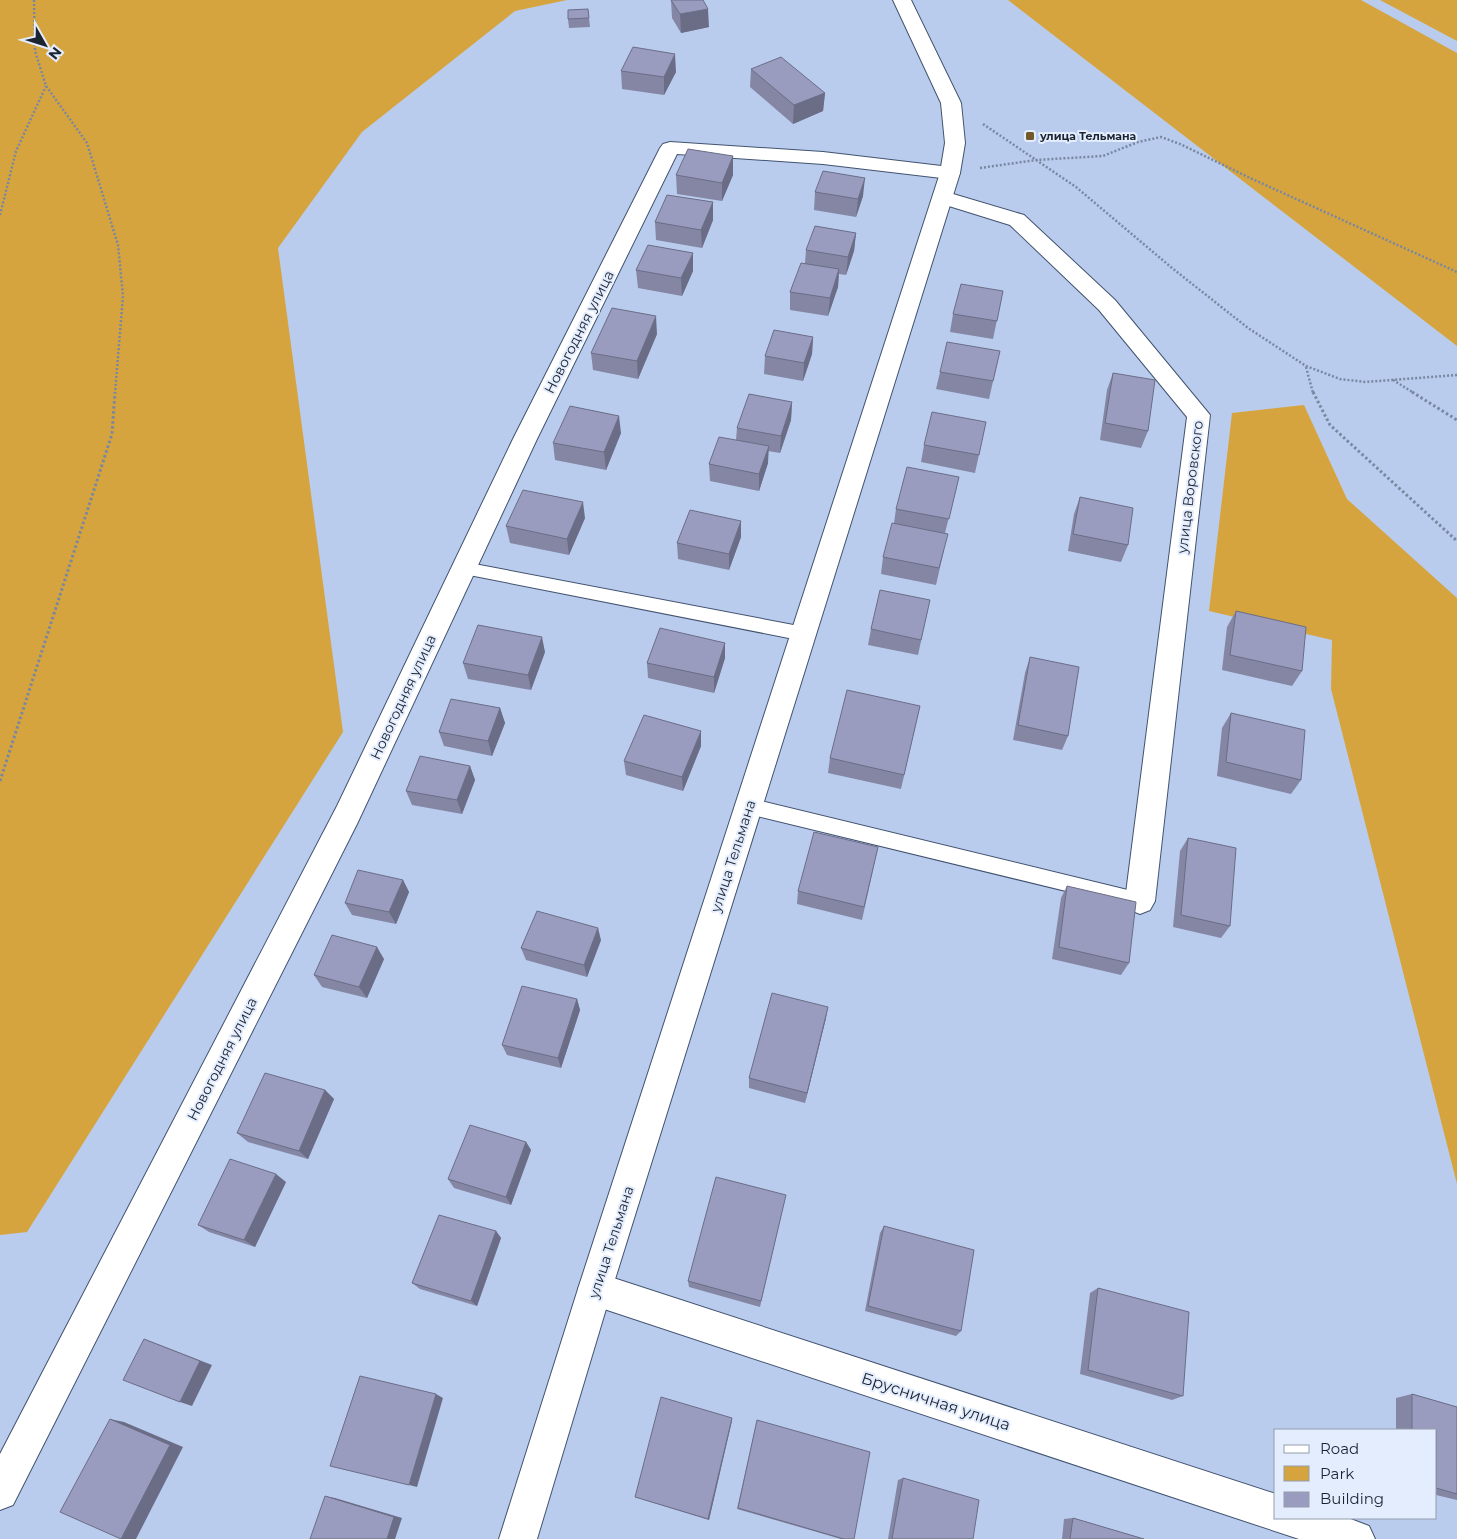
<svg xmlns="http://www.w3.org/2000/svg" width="1457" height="1539" viewBox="0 0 1457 1539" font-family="Montserrat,sans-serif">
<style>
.green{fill:#d6a43e}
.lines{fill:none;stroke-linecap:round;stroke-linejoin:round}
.service-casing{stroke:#42536f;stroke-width:2}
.minor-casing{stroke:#42536f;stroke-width:2}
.tertiary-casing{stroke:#42536f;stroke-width:2}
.path-far1{stroke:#7987a1;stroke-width:2.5;stroke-dasharray:2 2;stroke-linecap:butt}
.path{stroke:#7987a1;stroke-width:3;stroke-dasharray:2.5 2.5;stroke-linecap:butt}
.service{fill:#fff;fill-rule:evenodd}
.minor{fill:#fff;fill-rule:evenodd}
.tertiary{fill:#fff;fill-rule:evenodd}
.wall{fill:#8486a4}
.shaded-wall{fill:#6b6d86}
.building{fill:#999cbf;stroke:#6b6d86}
.poi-dot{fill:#72592a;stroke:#e3edfe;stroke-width:2}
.labels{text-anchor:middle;stroke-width:4;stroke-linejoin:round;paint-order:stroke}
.far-poi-label{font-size:11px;font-weight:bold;fill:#1d2431;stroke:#e3edfe;text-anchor:start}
.street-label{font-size:14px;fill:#1d2431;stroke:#e3edfe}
.near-street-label{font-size:16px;fill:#1d2431;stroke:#e3edfe}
</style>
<rect width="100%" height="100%" fill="#b9ccee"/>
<path class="green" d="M 0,0 L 567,0 L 515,11 L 362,132 L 278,248 L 343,732 L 27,1232 L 0,1235 Z
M 1008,0 L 1361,0 L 1457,53 L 1457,346 Z
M 1380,0 L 1457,0 L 1457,41 Z
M 1304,405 L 1347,499 L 1457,598 L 1457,1184 L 1331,689 L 1332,640 L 1209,611 L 1232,413 Z"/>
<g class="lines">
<defs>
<path id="service" d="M 464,562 L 804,627 L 810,629 L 812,634 L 810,639 L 804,641 L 464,574 L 458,572 L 456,568 L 458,564 Z
M 749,798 L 1140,893 L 1147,895 L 1149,901 L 1147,907 L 1140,909 L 749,814 L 743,811 L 740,806 L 743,801 Z"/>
<path id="minor" d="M 670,142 L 823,152 L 950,167 L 957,169 L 960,173 L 957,177 L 950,179 L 823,164 L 677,154 L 537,439 L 357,824 L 13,1505 L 0,1510 L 0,1454 L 337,806 L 513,439 L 660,148 L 663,144 Z
M 943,191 L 1024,215 L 1115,300 L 1210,415 L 1155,901 L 1150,910 L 1140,914 L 1130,910 L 1125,901 L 1187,417 L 1099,310 L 1010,225 L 936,202 L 933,197 L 936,192 Z
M 595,1272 L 1276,1494 L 1276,1518 L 1348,1518 L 1369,1526 L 1375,1539 L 1299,1539 L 595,1306 L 583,1301 L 578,1289 L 583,1277 Z"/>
<path id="tertiary" d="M 893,0 L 911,0 L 961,103 L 965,143 L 960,173 L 612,1289 L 537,1539 L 499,1539 L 578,1289 L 940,173 L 945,143 L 941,103 Z"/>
</defs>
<use href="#service" class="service-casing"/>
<use href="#minor" class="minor-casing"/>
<use href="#tertiary" class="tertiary-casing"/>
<path class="path-far1" d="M 34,0 L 35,51 L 46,86 L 87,143 L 118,245 L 123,296 L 115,393
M 983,124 L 1076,187 L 1172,268 L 1248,328 L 1306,366 L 1340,379 L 1365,382 L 1457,375
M 980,168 L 1036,160 L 1103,156 L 1138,142 L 1161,137 L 1180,144 L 1250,178 L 1457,272
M 0,215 L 16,151 L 46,86
M 1306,367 L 1313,393
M 1393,380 L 1414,393"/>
<path class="path" d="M 1313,392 L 1330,425 L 1457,541
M 1412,392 L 1457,420
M 0,781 L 112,434 L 115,392"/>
<use href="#service" class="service"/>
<use href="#minor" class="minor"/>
<use href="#tertiary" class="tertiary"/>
</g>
<path class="wall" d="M 671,0 L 709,27 L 681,33 L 672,18 Z
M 588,9 L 590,27 L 569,28 L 568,19 Z
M 751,69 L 825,93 L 823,111 L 793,124 L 750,87 Z
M 621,71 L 676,72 L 664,95 L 622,89 Z
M 733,156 L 733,175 L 722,201 L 677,194 L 676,175 Z
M 815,192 L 863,196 L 856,217 L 814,210 Z
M 713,202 L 713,220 L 702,248 L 656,240 L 655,222 Z
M 856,233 L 854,251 L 846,275 L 839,274 L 838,287 L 828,316 L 790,310 L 790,292 L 805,263 L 806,250 Z
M 636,270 L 693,271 L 682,296 L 638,288 Z
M 1003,291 L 993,339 L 950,332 L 953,314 Z
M 657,334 L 638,379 L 593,370 L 591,353 Z
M 813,337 L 812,354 L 803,381 L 764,374 L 765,356 Z
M 1000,351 L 989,399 L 936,389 L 940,372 Z
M 1113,373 L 1148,431 L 1141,448 L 1100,440 L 1107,390 Z
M 792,402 L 791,420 L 780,453 L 768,451 L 768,463 L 759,491 L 710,481 L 709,464 L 736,440 L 737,428 Z
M 986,422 L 975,473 L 921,462 L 924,445 Z
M 621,433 L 606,470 L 555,460 L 553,443 Z
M 959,477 L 945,533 L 944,550 L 936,585 L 881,574 L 883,557 L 894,523 L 896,509 Z
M 1080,497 L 1128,545 L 1121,562 L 1068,551 L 1074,514 Z
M 585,518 L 569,555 L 510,543 L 506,526 Z
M 741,537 L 729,570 L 678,559 L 677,543 Z
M 930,600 L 918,655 L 868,645 L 871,629 Z
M 1236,611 L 1302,671 L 1292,686 L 1222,670 L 1227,627 Z
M 725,643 L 725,658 L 714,693 L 648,678 L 647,663 Z
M 545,652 L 531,690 L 468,679 L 463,663 Z
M 1030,657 L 1068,736 L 1062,750 L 1013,740 L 1025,673 Z
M 920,706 L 901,789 L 828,773 L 830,758 Z
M 500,708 L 505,723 L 492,756 L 444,746 L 439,732 Z
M 1231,713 L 1301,780 L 1291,794 L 1217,776 L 1222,728 Z
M 701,746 L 683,791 L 626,775 L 624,761 Z
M 470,766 L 475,780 L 462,814 L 412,805 L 406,791 Z
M 1188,838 L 1230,926 L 1221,938 L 1173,927 L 1180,851 Z
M 878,847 L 862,920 L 797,904 L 798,891 Z
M 403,880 L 409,892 L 396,924 L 352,915 L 345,903 Z
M 1067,886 L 1129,963 L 1121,975 L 1052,959 L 1061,898 Z
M 601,940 L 587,977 L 526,960 L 521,948 Z
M 384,959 L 367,998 L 322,987 L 314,975 Z
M 577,999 L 580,1010 L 561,1068 L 507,1055 L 502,1045 Z
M 826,1018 L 805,1103 L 749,1088 L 749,1078 Z
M 325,1090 L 334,1099 L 308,1159 L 248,1142 L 237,1133 Z
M 526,1142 L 531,1150 L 511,1205 L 454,1188 L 448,1179 Z
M 286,1182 L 255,1247 L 209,1232 L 198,1225 Z
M 784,1203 L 760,1307 L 689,1287 L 688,1281 Z
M 884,1226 L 961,1331 L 956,1336 L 865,1311 L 880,1233 Z
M 496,1231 L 501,1238 L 477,1306 L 420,1289 L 412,1283 Z
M 1098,1288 L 1183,1396 L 1172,1400 L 1080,1374 L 1090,1293 Z
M 1412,1394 L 1457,1407 L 1457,1500 L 1436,1495 L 1436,1430 L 1396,1430 L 1396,1398 Z
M 732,1418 L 709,1520 L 635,1497 Z
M 757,1420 L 854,1539 L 841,1539 L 737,1509 Z
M 903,1478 L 973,1539 L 888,1539 L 898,1480 Z
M 1073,1518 L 1144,1539 L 1062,1539 L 1064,1519 Z"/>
<path class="shaded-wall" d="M 708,9 L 709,27 L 681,33 L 680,14 Z
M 675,54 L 676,72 L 664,95 L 664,77 Z
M 825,93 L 823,111 L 793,124 L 794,105 Z
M 733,156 L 733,175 L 722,201 L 722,183 Z
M 865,178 L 863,196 L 856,217 L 858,199 Z
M 713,202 L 713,220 L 702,248 L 701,230 Z
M 856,233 L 854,251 L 846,275 L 848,257 Z
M 693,253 L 693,271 L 682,296 L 681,278 Z
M 839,269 L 838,287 L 828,316 L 830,298 Z
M 656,316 L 657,334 L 638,379 L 637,361 Z
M 813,337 L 812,354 L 803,381 L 804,363 Z
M 792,402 L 791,420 L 780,453 L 781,436 Z
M 619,416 L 621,433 L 606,470 L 604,452 Z
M 769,446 L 768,463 L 759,491 L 759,474 Z
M 583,502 L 585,518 L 569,555 L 567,539 Z
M 741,521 L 741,537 L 729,570 L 729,554 Z
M 542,637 L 545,652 L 531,690 L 528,675 Z
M 725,643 L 725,658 L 714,693 L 714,677 Z
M 500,708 L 505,723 L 492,756 L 488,741 Z
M 701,731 L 701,746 L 683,791 L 682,777 Z
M 470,766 L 475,780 L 462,814 L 457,800 Z
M 403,880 L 409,892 L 396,924 L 389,912 Z
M 598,928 L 601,940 L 587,977 L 584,965 Z
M 377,947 L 384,959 L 367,998 L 359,987 Z
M 577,999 L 580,1010 L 561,1068 L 558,1058 Z
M 828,1007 L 826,1018 L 805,1103 L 807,1093 Z
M 325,1090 L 334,1099 L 308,1159 L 299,1151 Z
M 526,1142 L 531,1150 L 511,1205 L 506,1197 Z
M 276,1174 L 286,1182 L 255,1247 L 244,1240 Z
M 496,1231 L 501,1238 L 477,1306 L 471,1301 Z
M 144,1339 L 212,1365 L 192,1406 L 180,1402 Z
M 436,1394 L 443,1398 L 417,1487 L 409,1485 Z
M 732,1418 L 732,1421 L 709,1520 L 708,1519 Z
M 110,1419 L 124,1422 L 183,1447 L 136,1539 L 121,1539 Z
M 325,1496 L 335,1498 L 402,1518 L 395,1539 L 387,1539 Z"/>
<path class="building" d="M 671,0 L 703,0 L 708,9 L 680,14 Z
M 588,9 L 589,18 L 568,19 L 568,10 Z
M 633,47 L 675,54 L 664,77 L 621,71 Z
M 781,57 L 825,93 L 794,105 L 751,69 Z
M 688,149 L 733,156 L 722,183 L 676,175 Z
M 823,171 L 865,178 L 858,199 L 815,192 Z
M 667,195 L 713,202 L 701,230 L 655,222 Z
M 815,226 L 856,233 L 848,257 L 806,250 Z
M 648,245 L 693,253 L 681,278 L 636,270 Z
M 801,263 L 839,269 L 830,298 L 790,292 Z
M 961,284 L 1003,291 L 997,321 L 953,314 Z
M 612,308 L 656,316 L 637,361 L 591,353 Z
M 774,330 L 813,337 L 804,363 L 765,356 Z
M 947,342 L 1000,351 L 993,381 L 940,372 Z
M 1113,373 L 1155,380 L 1148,431 L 1105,423 Z
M 749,394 L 792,402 L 781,436 L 737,428 Z
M 570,406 L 619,416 L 604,452 L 553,443 Z
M 932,412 L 986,422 L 979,455 L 924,445 Z
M 719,437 L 769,446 L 759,474 L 709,464 Z
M 907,467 L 959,477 L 949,519 L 896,509 Z
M 523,490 L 583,502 L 567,539 L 506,526 Z
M 1080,497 L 1133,508 L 1128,545 L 1073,534 Z
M 690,510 L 741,521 L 729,554 L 677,543 Z
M 892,523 L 948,534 L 939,568 L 883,557 Z
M 880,590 L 930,600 L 921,640 L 871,629 Z
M 1236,611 L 1306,627 L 1302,671 L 1230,655 Z
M 478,625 L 542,637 L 528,675 L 463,663 Z
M 660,628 L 725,643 L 714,677 L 647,663 Z
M 1030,657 L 1079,667 L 1068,736 L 1018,725 Z
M 847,690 L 920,706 L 904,775 L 830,758 Z
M 451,699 L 500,708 L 488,741 L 439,732 Z
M 1231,713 L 1305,730 L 1301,780 L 1226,762 Z
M 644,715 L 701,731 L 682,777 L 624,761 Z
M 420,756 L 470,766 L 457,800 L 406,791 Z
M 814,832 L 878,847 L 864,907 L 798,891 Z
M 1188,838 L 1236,848 L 1230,926 L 1181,915 Z
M 358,870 L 403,880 L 389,912 L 345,903 Z
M 1067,886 L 1136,902 L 1129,963 L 1059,947 Z
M 537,911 L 598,928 L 584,965 L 521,948 Z
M 332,935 L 377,947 L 359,987 L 314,975 Z
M 522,986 L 577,999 L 558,1058 L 502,1045 Z
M 772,993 L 828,1007 L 807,1093 L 749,1078 Z
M 265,1073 L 325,1090 L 299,1151 L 237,1133 Z
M 470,1125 L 526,1142 L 506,1197 L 448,1179 Z
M 230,1159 L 276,1174 L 244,1240 L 198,1225 Z
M 716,1177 L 786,1195 L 761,1301 L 688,1281 Z
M 439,1215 L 496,1231 L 471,1301 L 412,1283 Z
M 884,1226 L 974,1250 L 961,1331 L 868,1306 Z
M 1098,1288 L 1189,1312 L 1183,1396 L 1088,1370 Z
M 144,1339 L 200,1361 L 180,1402 L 123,1380 Z
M 360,1376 L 436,1394 L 409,1485 L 330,1466 Z
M 1412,1394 L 1457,1407 L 1457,1494 L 1436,1488 L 1436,1430 L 1412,1430 Z
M 661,1397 L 732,1418 L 708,1519 L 635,1497 Z
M 110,1419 L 170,1445 L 121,1539 L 60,1512 Z
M 757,1420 L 870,1452 L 854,1539 L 844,1539 L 738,1508 Z
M 903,1478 L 979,1500 L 973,1539 L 892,1539 Z
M 325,1496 L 394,1517 L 387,1539 L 310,1539 Z
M 1073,1518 L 1144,1539 L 1070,1539 Z"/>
<rect class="poi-dot" x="1025" y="131" width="10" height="10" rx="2.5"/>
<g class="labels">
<g class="far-poi-label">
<text x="1040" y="140">улица Тельмана</text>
</g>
<g class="street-label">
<text transform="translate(579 332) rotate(-63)" y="5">Новогодняя улица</text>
<text transform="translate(1190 487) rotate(-83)" y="5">улица Воровского</text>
<text transform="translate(403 697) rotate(-65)" y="5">Новогодняя улица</text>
<text transform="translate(733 856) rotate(-72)" y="5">улица Тельмана</text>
<text transform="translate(222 1059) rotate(-63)" y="5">Новогодняя улица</text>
<text transform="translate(611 1242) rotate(-72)" y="5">улица Тельмана</text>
</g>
<g class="near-street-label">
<text transform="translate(936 1401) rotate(18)" y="6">Брусничная улица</text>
</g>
</g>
<rect x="1274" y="1429" width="162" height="90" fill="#e3edfe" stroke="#949dac"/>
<rect x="1284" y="1445" width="25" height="8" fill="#ffffff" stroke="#949dac"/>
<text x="1320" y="1454" font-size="15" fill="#1d2431">Road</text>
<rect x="1284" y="1466" width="25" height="15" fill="#d6a43e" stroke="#949dac"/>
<text x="1320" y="1479" font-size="15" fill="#1d2431">Park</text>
<rect x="1284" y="1492" width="25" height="15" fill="#999cbf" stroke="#949dac"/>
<text x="1320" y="1504" font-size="15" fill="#1d2431">Building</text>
<g transform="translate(45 45) rotate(129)" stroke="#e3edfe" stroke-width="4" paint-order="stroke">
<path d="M0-4L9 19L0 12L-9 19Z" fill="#1d2431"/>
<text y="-8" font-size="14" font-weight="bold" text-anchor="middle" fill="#1d2431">N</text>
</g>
</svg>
